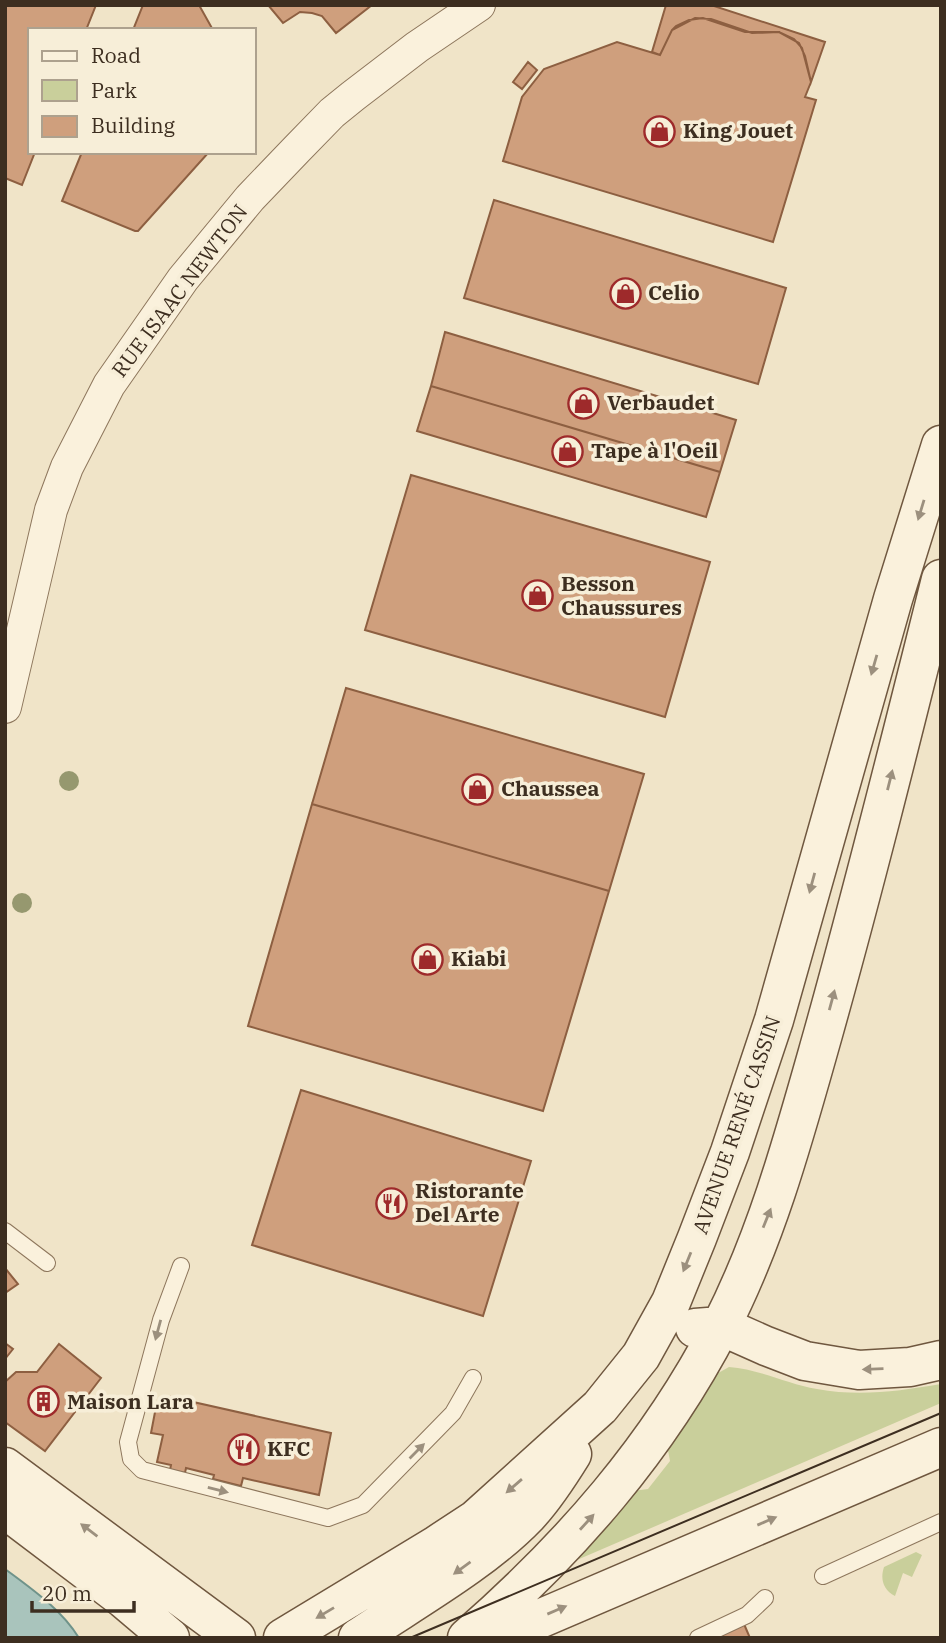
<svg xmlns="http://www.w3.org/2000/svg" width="946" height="1643" viewBox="0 0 946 1643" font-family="'IBM Plex Serif',serif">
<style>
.green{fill:#c9cf9b}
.water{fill:#a9c4bc;stroke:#6f938a;stroke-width:2}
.building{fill:#cf9f7d;stroke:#8d5f41;stroke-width:2}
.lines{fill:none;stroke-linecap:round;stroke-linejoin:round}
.lane-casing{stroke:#8d765c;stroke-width:18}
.street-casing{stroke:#8d765c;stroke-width:34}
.secondary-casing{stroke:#6f573f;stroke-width:41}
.lane{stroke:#faf1dc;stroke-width:16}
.street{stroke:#faf1dc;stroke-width:32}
.secondary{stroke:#faf1dc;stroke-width:38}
.tram{stroke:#3d2e20;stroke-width:2}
.tree{fill:#96986f}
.oneway{fill:#9c907e}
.labels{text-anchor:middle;stroke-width:7;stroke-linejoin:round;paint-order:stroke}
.poi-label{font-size:21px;font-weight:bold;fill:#3d2e20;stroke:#f7eed8;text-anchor:start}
.street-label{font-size:21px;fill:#3d2e20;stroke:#f7eed8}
</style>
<rect width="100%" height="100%" fill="#f0e4c8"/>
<path class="green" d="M 729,1367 C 759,1369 787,1384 817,1389 C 860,1397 899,1391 941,1384 L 941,1403 L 570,1563 L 633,1491 L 648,1489 L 670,1461 L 667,1445 L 711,1377 Z
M 916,1552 L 922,1555 L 912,1577 L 903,1573 L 895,1596 C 883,1590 880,1579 884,1567 Z"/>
<path class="water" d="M 5,1569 C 32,1589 61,1609 79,1638 L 5,1638 Z"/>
<path class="building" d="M 5,5 L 96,5 L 86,30 L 30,30 L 30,152 L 35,152 L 22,185 L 5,178 Z
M 143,5 L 199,5 L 213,30 L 133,30 Z
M 268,5 L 372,5 L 336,33 L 322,16 L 312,13 L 300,12 L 283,23 Z
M 666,5 L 711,5 L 825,42 L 811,82 L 802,48 L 794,39 L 779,32 L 745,32 L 703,18 L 689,20 L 676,26 L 672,30 L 660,55 L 652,52 Z
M 695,18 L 711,19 L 752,33 L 779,32 L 799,43 L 805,56 L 811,82 L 805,97 L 816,100 L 773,242 L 503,161 L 522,97 L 544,69 L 617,42 L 660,55 L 672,30 Z
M 528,62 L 537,70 L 522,89 L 513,82 Z
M 82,152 L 209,152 L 138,231 L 135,231 L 62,201 Z
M 494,200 L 786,288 L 758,384 L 464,298 Z
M 445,332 L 736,420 L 720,472 L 431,386 Z
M 431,386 L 720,472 L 706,517 L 417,431 Z
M 411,475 L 710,562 L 665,717 L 365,630 Z
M 346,688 L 644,774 L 609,891 L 312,804 Z
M 312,804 L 609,891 L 543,1111 L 248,1026 Z
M 301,1090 L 531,1161 L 483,1316 L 252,1245 Z
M 5,1268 L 18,1284 L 5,1293 Z
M 5,1343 L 13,1349 L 5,1359 Z
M 59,1344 L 101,1378 L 45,1451 L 5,1422 L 5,1382 L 16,1372 L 37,1372 Z
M 171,1397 L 331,1433 L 319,1495 L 243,1478 L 241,1486 L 213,1479 L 214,1475 L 186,1468 L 185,1473 L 170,1470 L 171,1465 L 157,1462 L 163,1435 L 151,1433 L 156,1407 L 168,1409 Z
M 744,1624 L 750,1638 L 714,1638 Z"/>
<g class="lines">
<defs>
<path id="lane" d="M 5,1231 L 47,1263
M 181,1266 L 161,1320 L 128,1442 L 131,1459 L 142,1470 L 328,1518 L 363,1505 L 453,1413 L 473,1378
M 823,1576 L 941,1522
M 698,1638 L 747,1615 L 765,1598"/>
<path id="street" d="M 5,707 L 51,510 L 67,467 L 109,385 L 183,279 L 250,198 L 296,150 L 332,113 L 353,96 L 417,47 L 479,5"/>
<path id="secondary" d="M 695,1328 L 721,1326 L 766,1346 L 805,1361 L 859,1370 L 910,1367 L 941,1360
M 5,1467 L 236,1638
M 5,1509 L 124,1599 L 170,1638
M 283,1638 L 435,1546 L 476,1519 L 600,1407 L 641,1356 L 671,1302 L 697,1238 L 730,1152 L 774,1020 L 893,599 L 941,445
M 358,1638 C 413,1601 483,1562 528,1515 C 545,1497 559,1475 572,1454
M 467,1638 C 570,1548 658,1448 721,1326 C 768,1234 795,1133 823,1034 C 865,884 903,731 941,579
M 495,1638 L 941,1447"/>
</defs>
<use href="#lane" class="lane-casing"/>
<use href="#street" class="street-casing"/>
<use href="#secondary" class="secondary-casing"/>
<use href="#lane" class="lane"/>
<use href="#street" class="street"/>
<use href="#secondary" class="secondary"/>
<path class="tram" d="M 410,1638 L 941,1413"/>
</g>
<g class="tree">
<circle cx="69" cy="781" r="10"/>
<circle cx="22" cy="903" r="10"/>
</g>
<defs><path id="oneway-solid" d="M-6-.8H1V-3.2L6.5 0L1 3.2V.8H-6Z" transform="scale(1.75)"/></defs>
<g class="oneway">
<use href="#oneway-solid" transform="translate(921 510) rotate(107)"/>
<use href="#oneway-solid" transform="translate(874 665) rotate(106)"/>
<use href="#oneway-solid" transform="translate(890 780) rotate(-76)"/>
<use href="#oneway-solid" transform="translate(812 883) rotate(105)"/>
<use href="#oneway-solid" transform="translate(832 1000) rotate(-75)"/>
<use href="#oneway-solid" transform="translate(767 1218) rotate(-68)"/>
<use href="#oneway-solid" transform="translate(687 1262) rotate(112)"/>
<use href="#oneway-solid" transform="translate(158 1330) rotate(105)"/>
<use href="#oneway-solid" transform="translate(873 1369) rotate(178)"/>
<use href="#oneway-solid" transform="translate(417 1451) rotate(-45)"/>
<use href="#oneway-solid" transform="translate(514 1486) rotate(139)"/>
<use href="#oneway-solid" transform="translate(218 1490) rotate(14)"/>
<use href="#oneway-solid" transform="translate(767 1521) rotate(-23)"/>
<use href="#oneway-solid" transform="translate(587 1522) rotate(-48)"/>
<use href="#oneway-solid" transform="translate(89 1530) rotate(-143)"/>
<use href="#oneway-solid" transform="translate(462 1568) rotate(144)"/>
<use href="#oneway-solid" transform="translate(557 1610) rotate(-23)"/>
<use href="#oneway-solid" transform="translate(325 1613) rotate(149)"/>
</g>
<defs>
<symbol id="shop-ring" viewBox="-11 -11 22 22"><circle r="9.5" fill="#f7eed8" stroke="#9e2a2b" stroke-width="1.5"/><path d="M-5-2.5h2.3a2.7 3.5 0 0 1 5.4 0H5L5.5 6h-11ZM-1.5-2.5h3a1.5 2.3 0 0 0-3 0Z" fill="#9e2a2b"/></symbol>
<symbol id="restaurant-ring" viewBox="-11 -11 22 22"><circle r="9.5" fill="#f7eed8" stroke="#9e2a2b" stroke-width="1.5"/><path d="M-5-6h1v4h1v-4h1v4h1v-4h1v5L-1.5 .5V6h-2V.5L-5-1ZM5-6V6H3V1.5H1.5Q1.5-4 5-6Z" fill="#9e2a2b"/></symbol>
<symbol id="building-ring" viewBox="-11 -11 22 22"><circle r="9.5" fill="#f7eed8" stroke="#9e2a2b" stroke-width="1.5"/><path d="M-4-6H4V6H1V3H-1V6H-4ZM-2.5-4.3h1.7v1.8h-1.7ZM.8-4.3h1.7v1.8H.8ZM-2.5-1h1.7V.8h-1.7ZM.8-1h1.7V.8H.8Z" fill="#9e2a2b"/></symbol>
</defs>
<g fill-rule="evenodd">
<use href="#shop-ring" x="642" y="114" width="35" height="35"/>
<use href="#shop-ring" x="608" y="276" width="35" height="35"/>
<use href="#shop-ring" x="566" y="386" width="35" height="35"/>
<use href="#shop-ring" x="550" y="434" width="35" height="35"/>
<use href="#shop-ring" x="520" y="578" width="35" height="35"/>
<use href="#shop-ring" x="460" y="772" width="35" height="35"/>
<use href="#shop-ring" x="410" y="942" width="35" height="35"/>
<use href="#restaurant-ring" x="374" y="1186" width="35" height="35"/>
<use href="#building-ring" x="26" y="1384" width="35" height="35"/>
<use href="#restaurant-ring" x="226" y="1432" width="35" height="35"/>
</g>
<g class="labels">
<g class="poi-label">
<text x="683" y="138">King Jouet</text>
<text x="648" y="300">Celio</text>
<text x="607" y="410">Verbaudet</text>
<text x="591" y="458">Tape à l'Oeil</text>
<text x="561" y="591">Besson<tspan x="561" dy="24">Chaussures</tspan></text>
<text x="501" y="796">Chaussea</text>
<text x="451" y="966">Kiabi</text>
<text x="415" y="1198">Ristorante<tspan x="415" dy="24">Del Arte</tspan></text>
<text x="67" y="1409">Maison Lara</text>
<text x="267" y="1456">KFC</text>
</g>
<g class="street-label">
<text transform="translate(180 291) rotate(-53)" y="7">RUE ISAAC NEWTON</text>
<text transform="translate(737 1125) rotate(-71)" y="7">AVENUE RENÉ CASSIN</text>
</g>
</g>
<rect width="946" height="1643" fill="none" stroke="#3d2e20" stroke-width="14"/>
<rect x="28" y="28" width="228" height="126" fill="#f7eed8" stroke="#ada18e" stroke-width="2"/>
<rect x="42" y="51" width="35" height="10" fill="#faf1dc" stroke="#ada18e" stroke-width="2"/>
<text x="91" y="63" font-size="21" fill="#3d2e20">Road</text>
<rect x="42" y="80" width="35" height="21" fill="#c9cf9b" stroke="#ada18e" stroke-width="2"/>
<text x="91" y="98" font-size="21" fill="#3d2e20">Park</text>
<rect x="42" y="116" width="35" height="21" fill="#cf9f7d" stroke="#ada18e" stroke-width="2"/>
<text x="91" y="133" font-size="21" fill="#3d2e20">Building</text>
<path d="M32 1601v10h102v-10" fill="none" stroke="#3d2e20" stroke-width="3.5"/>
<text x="42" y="1601" font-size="21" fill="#3d2e20" stroke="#f7eed8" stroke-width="5" paint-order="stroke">20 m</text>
</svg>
